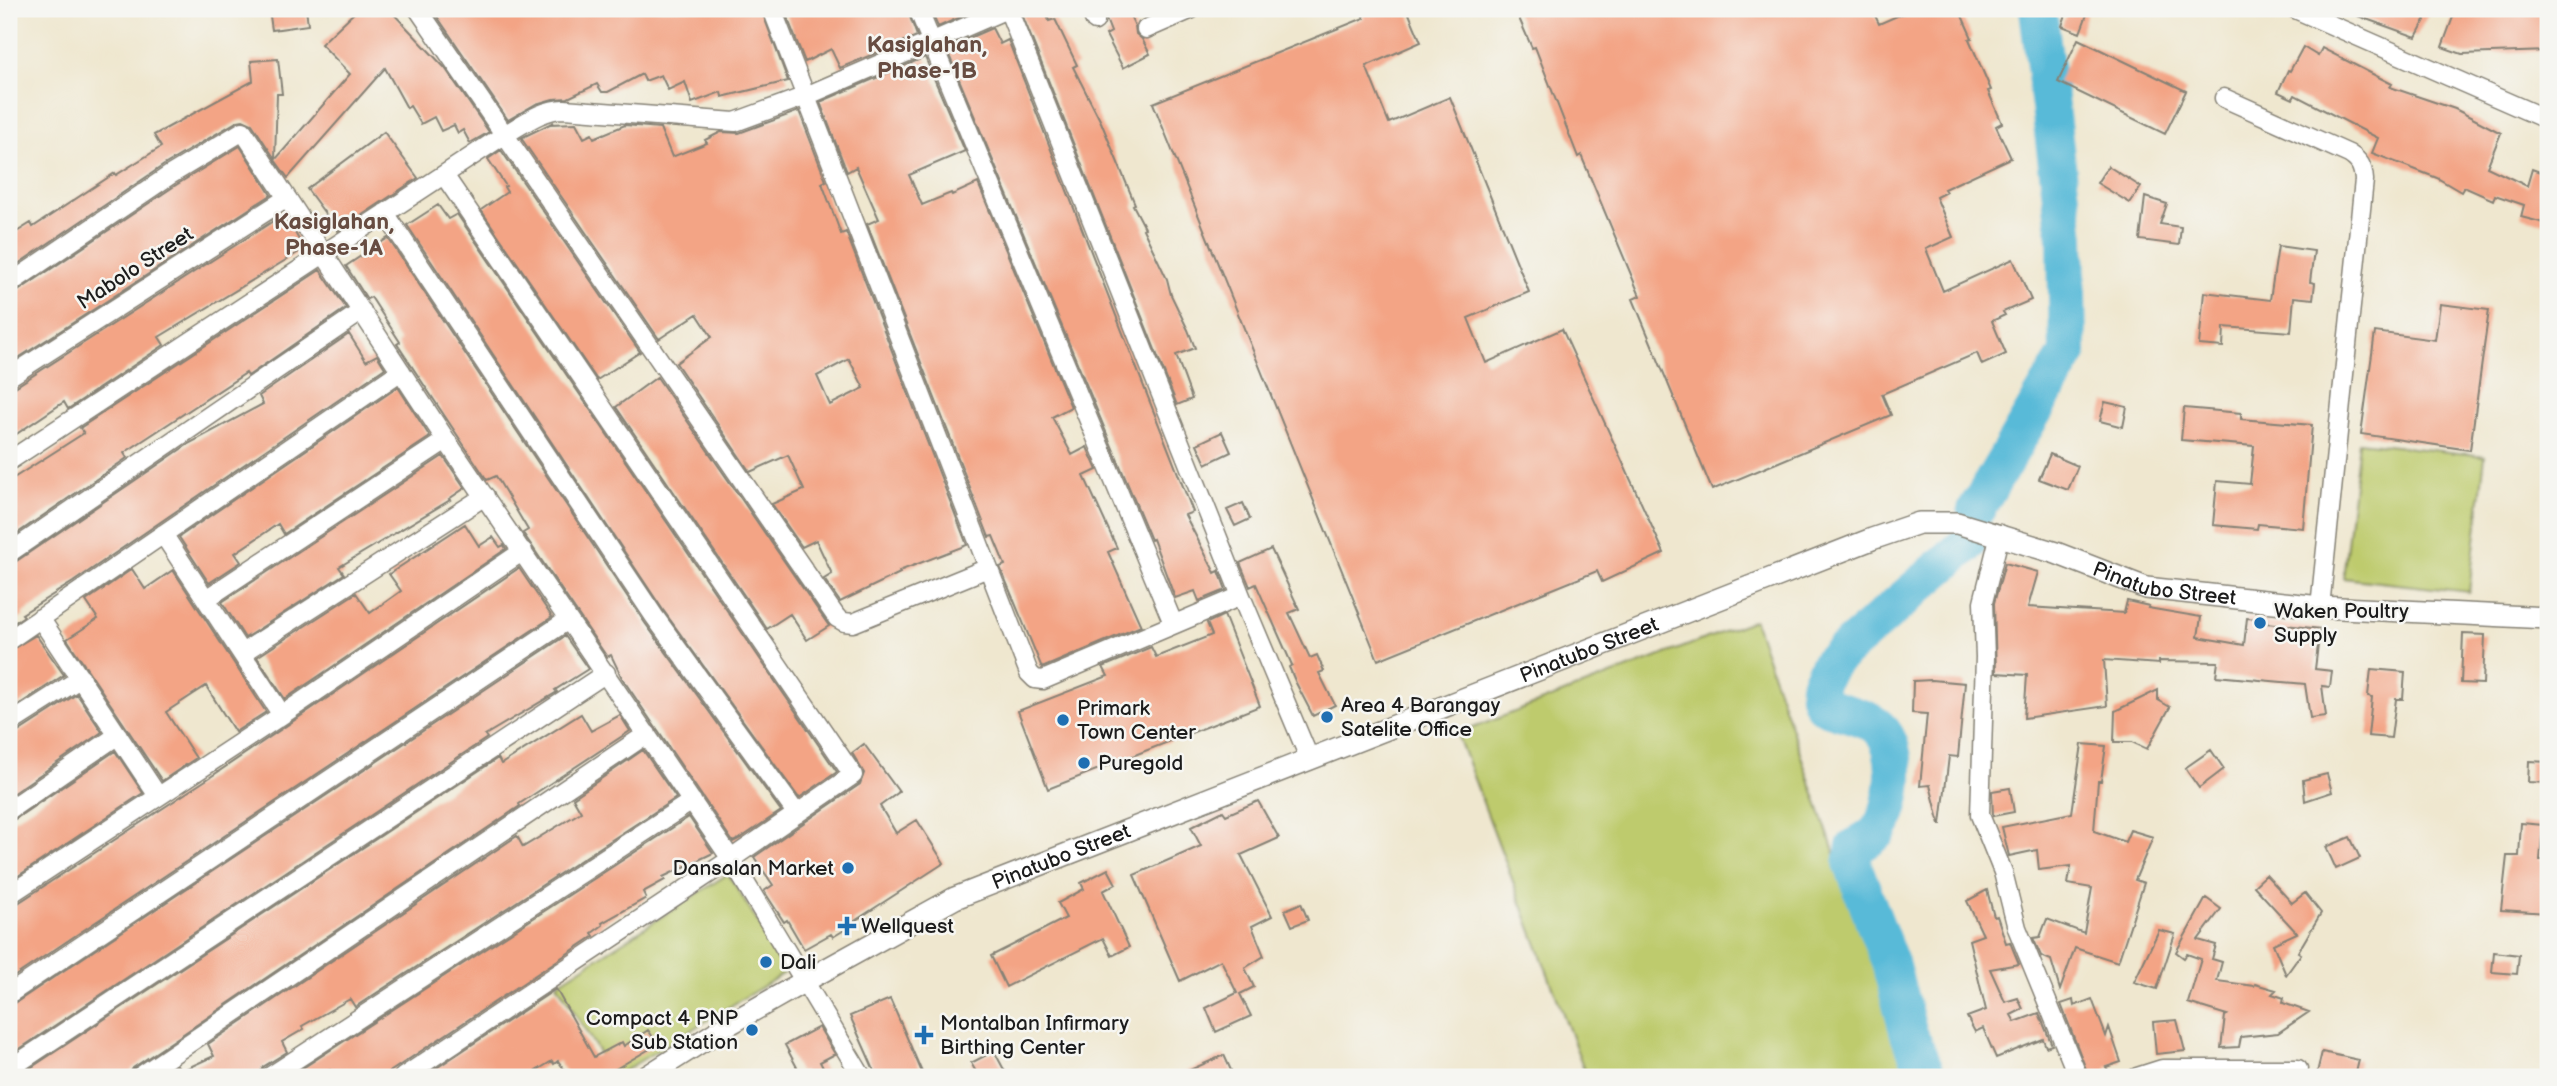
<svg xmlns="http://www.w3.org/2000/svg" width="2557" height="1086" viewBox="0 0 2557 1086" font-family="'Balsamiq Sans',sans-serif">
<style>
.green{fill:#becb6d;stroke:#6d7444;stroke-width:2}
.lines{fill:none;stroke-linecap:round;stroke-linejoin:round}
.river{stroke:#59bad8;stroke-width:38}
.building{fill:#f3a485;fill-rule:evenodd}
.minor-casing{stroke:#868276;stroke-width:21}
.tertiary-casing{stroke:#868276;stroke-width:24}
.minor{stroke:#fff;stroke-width:18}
.tertiary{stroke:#fff;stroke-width:21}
.poi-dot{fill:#1f6fb2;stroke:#f6f6f2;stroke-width:2.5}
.labels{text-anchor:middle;stroke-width:5;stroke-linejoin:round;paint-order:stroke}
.street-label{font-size:21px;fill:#1c1c1c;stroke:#f6f6f2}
.poi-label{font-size:21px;fill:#1c1c1c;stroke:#f6f6f2;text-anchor:start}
.neighbourhood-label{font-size:23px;font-weight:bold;fill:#674c41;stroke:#f6f6f2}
</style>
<rect width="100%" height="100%" fill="#f6f6f2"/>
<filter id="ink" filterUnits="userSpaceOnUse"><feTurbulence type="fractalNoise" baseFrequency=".0143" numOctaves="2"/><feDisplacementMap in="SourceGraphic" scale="14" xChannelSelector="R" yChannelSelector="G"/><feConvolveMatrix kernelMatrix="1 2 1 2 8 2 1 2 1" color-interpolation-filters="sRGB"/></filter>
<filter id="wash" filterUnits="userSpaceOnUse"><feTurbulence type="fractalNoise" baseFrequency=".00686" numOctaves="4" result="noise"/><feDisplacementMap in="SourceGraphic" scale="28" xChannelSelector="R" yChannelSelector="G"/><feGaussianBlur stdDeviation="1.57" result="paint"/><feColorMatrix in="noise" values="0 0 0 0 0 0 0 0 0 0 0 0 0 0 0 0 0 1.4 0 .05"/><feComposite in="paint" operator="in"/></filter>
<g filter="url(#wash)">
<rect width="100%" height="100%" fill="#efe7cf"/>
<path class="green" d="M 2359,442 L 2485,456 L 2469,592 L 2343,578 Z
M 1754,620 L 1912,1077 L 1587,1077 L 1457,734 Z
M 728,874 L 788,971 L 614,1077 L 557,984 Z"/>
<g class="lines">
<path class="river" d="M 1976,510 L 2068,353 L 2066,238 L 2038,9
M 1928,1077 L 1909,1034 L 1890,963 L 1852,863 L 1855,847 C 1863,843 1872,838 1878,831 C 1896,808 1902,748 1879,728 C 1863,714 1841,714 1823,705 C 1813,689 1822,677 1830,663 L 1967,544"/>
</g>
<g id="blocks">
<path class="building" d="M 269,9 L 306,9 L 308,25 L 272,30 Z
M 358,9 L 389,9 L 445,68 L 489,132 L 470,143 L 463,130 L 458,133 L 454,125 L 441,131 L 434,117 L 421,124 L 410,106 L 407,108 L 385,68 L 288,178 L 275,160 L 350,74 L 321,44 Z
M 432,9 L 761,9 L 788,81 L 722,97 L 721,92 L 692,103 L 685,82 L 668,90 L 661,75 L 645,81 L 642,74 L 608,92 L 602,92 L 597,84 L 568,98 L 553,99 L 536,104 L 508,120 Z
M 784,9 L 907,9 L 917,36 L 840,68 L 831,49 L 805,62 Z
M 930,9 L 979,9 L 938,27 Z
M 1020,9 L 1045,9 L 1049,21 L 1055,19 L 1077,65 L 1073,67 L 1101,122 L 1135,204 L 1133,205 L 1145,228 L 1143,229 L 1167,279 L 1171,295 L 1188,330 L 1195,348 L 1176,355 L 1192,399 L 1177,405 Z
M 1102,9 L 1127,9 L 1135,26 L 1136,34 L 1142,39 L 1150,54 L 1123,68 L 1106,35 L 1111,32 Z
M 1360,9 L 1407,9 L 1421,42 L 1366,66 L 1389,123 L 1450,97 L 1529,292 L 1468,318 L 1486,363 L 1562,329 L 1664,553 L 1602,582 L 1597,571 L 1378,660 L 1153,103 L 1364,18 Z
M 1515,9 L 1872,9 L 1879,24 L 1913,9 L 1959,9 L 1972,38 L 1969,39 L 1991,90 L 1988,91 L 2002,123 L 1996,126 L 2011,158 L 1944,189 L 1946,192 L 1936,197 L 1953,237 L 1926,249 L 1943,291 L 2013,259 L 2031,300 L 2003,312 L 2005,315 L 1992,321 L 2006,354 L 1982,365 L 1977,353 L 1882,394 L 1891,415 L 1712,490 L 1633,299 L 1640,296 L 1581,155 L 1578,157 L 1535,47 L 1532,48 Z
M 2068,9 L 2078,9 L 2088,12 L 2080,33 L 2062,26 Z
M 2344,9 L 2431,9 L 2416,37 L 2344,11 Z
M 2456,9 L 2548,9 L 2548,51 L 2462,54 L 2442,47 Z
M 992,28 L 1000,44 L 1008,40 L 1193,512 L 1185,515 L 1215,573 L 1219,571 L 1226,590 L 1199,601 L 1195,591 L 1175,598 L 1153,539 L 1151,540 L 946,48 Z
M 2078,39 L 2186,91 L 2165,134 L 2058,82 Z
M 2303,47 L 2318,56 L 2322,48 L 2392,84 L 2390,87 L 2455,109 L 2501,133 L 2487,167 L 2527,186 L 2532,169 L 2548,175 L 2548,224 L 2521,217 L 2524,205 L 2495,195 L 2493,200 L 2464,187 L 2461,192 L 2437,178 L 2372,153 L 2378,138 L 2295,95 L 2293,99 L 2278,92 L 2288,70 L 2290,71 Z
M 925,57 L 965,151 L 909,175 L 922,205 L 951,193 L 952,195 L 978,183 L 1071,407 L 1052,417 L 1072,455 L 1087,447 L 1097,470 L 1084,476 L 1117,548 L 1108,552 L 1141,626 L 1042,668 L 1000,567 L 1005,565 L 993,536 L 989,537 L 867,224 L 879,219 L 856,167 L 847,172 L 820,102 Z
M 278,59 L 282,94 L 277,94 L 275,159 L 252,124 L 243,120 L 238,121 L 164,165 L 9,270 L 9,240 L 16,235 L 15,233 L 31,223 L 33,227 L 115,173 L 116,175 L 161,147 L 154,135 L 253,81 L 251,61 Z
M 799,111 L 826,181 L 822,183 L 841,234 L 846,232 L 967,545 L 899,571 L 900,573 L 840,602 L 824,579 L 832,574 L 816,540 L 802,547 L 772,504 L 804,490 L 788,455 L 750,472 L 676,363 L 712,337 L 697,314 L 659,339 L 521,138 L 554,122 L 550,124 L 576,123 L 584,138 L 592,134 L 594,138 L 625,125 L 660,128 L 672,157 L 707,143 L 705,140 L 721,132 L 739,133 ZM 849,359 L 864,388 L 830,405 L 817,376 Z
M 384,132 L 418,178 L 338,231 L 307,189 Z
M 240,146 L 271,195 L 9,364 L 9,295 L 15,293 L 176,185 Z
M 501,150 L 640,352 L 597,380 L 481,210 L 507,192 L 504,187 L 506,186 L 488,159 Z
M 2108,166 L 2141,187 L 2130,203 L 2097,183 Z
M 2145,197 L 2167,204 L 2160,224 L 2181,227 L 2179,245 L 2140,240 Z
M 438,205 L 448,219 L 457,214 L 837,772 L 799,798 L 663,610 L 407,225 Z
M 281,216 L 291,230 L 293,229 L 304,249 L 159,337 L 164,345 L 68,409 L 64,402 L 9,439 L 9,388 L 15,387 Z
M 388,238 L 645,623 L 781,811 L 741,838 L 733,842 L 622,678 L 611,655 L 607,657 L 523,533 L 528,530 L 496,476 L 487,480 L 397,344 L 400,342 L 371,297 L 367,299 L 346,266 Z
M 2278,246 L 2314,251 L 2310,282 L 2315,283 L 2313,299 L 2294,297 L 2291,332 L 2224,327 L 2223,347 L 2199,345 L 2204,292 L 2270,300 Z
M 320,270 L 346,308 L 248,376 L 246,373 L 124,453 L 127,458 L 9,539 L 9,481 L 84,433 L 80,428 Z
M 2440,304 L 2489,310 L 2470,450 L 2361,434 L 2375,332 L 2435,340 Z
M 349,334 L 366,361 L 377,355 L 385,368 L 73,582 L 22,614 L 24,616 L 9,626 L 9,564 L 15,562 L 190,443 L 263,404 L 259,396 Z
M 657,377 L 829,626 L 807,640 L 790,614 L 767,629 L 616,407 Z
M 398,387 L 430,437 L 284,534 L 278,524 L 235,553 L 241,562 L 209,583 L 179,537 Z
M 2105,402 L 2127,407 L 2123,427 L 2100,421 Z
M 2184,408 L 2241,413 L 2241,419 L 2312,425 L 2303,528 L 2258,524 L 2257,529 L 2213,525 L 2217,481 L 2250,484 L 2254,446 L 2181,440 Z
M 1222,432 L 1231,452 L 1206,464 L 1197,444 Z
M 2050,454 L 2078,466 L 2068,490 L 2039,479 Z
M 443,456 L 465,488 L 449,499 L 450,500 L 339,567 L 344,574 L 245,638 L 222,602 Z
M 1243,503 L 1250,519 L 1235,526 L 1227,510 Z
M 465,524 L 479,546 L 493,537 L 500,547 L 504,545 L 506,549 L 285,699 L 257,657 L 356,593 L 370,613 L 401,591 L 389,574 Z
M 1271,549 L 1299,609 L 1289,613 L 1310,658 L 1317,655 L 1324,671 L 1319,673 L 1335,705 L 1313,716 L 1296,683 L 1289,667 L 1292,665 L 1256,584 L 1250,587 L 1240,563 Z
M 2005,563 L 2038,572 L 2028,607 L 2124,613 L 2127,601 L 2149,606 L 2148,608 L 2201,617 L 2198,637 L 2244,645 L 2247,618 L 2267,620 L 2267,623 L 2320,629 L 2315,669 L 2332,671 L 2330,687 L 2322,686 L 2326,716 L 2310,718 L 2305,684 L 2216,676 L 2218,662 L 2159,661 L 2159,664 L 2104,660 L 2107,706 L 2024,718 L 2027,675 L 1996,673 L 1994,603 Z
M 519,568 L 552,617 L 9,980 L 9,906 L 15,905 L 209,778 Z
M 132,569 L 145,589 L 173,570 L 266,712 L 235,732 L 206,686 L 166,712 L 196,758 L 162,781 L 67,639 L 98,619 L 86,601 Z
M 1224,615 L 1260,706 L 1048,789 L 1018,711 L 1108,676 L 1103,667 L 1151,647 L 1156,657 L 1212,635 L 1207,623 Z
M 2463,634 L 2485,635 L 2483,684 L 2461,683 Z
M 36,635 L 64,675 L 9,711 L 9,651 Z
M 565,636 L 588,669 L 555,690 L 557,692 L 485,735 L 487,738 L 9,1056 L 9,1005 L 15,1003 Z
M 2371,669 L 2405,672 L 2403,699 L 2396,699 L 2391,738 L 2368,736 L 2372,697 L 2368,696 Z
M 1932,680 L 1965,683 L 1958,757 L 1949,756 L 1941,824 L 1940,824 L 1930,785 L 1920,786 L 1927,714 L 1912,713 L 1913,681 Z
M 2158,690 L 2158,700 L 2170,707 L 2147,749 L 2132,742 L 2114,742 L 2115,711 Z
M 77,694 L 102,732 L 9,796 L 9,735 L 15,734 Z
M 581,714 L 591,731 L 620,715 L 630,731 L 519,804 L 520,806 L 133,1068 L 128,1077 L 17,1077 L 498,758 L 501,764 Z
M 864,744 L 899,792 L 880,806 L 896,833 L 917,820 L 944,863 L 853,922 L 854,924 L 833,937 L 831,934 L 804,949 L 787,920 L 784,922 L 764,891 L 773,885 L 754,857 L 860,784 L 864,773 L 852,753 Z
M 2082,744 L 2106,746 L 2101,781 L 2098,781 L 2094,831 L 2125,842 L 2130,830 L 2153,837 L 2135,880 L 2144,883 L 2118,962 L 2075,948 L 2060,990 L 2051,960 L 2041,956 L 2033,938 L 2040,937 L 2047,919 L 2084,933 L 2092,888 L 2068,884 L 2071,866 L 2039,870 L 2037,850 L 2009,856 L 2002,827 L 2072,813 Z
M 643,750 L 676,798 L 355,1007 L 350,999 L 302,1026 L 304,1029 L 282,1042 L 287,1052 L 263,1067 L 258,1077 L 159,1077 L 177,1065 L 181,1071 L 214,1056 L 208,1044 L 517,836 L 523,847 L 581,812 L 573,798 Z
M 2211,750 L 2224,769 L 2199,788 L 2185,768 Z
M 115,751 L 143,793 L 9,882 L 9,821 L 15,819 Z
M 2529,761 L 2548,762 L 2548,783 L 2528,782 Z
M 2327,774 L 2332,792 L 2305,801 L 2303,780 Z
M 2010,788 L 2014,812 L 1993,816 L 1992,791 Z
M 1258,801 L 1279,838 L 1241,855 L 1272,916 L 1252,926 L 1264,956 L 1245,968 L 1254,987 L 1240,994 L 1251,1016 L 1216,1032 L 1206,1008 L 1237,993 L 1221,960 L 1180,981 L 1134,875 L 1201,846 L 1191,827 L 1223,811 L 1226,815 Z
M 689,817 L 713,853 L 663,877 L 665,880 L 643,892 L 646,898 L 602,923 L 603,925 L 592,933 L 594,936 L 382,1077 L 336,1077 L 330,1070 L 318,1077 L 289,1077 Z
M 2521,823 L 2543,825 L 2540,860 L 2548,860 L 2548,913 L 2501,910 L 2507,856 L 2519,856 Z
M 2350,837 L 2360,858 L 2336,869 L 2326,847 Z
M 1108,869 L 1116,884 L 1103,891 L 1129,947 L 1112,956 L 1103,938 L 1006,987 L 991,956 L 1066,918 L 1058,903 L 1084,889 L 1081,883 Z
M 2266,875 L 2292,903 L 2305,893 L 2321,913 L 2298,952 L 2301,954 L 2286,975 L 2273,944 L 2297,933 L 2254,886 Z
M 1987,890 L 1994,917 L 1997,916 L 2006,943 L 2010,942 L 2019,964 L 1990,969 L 2005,1002 L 2018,998 L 2023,1009 L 2011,1015 L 2015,1022 L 2039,1013 L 2052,1045 L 2046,1047 L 2043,1039 L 1996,1058 L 1983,1028 L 1975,1032 L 1967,1017 L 1986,1010 L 1969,940 L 1983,935 L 1967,901 Z
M 2206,898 L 2221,909 L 2198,940 L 2216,945 L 2212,959 L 2222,962 L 2217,981 L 2254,986 L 2255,984 L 2276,990 L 2272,994 L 2284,998 L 2283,1003 L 2309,1012 L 2278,1033 L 2241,1037 L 2239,1047 L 2221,1048 L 2225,1016 L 2227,1015 L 2188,1003 L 2201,959 L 2187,954 L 2184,958 L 2176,952 Z
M 1301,903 L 1308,920 L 1292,926 L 1285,910 Z
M 2159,930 L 2175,934 L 2157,989 L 2134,982 Z
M 2494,952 L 2519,955 L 2517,974 L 2492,972 Z
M 556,989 L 594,1057 L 622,1042 L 624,1046 L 648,1030 L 658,1044 L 602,1077 L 570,1077 L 558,1061 L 554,1064 L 552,1061 L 526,1077 L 423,1077 Z
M 890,999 L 902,1026 L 924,1077 L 877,1077 L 867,1054 L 850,1016 Z
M 2092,999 L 2106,1036 L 2109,1027 L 2121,1062 L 2106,1067 L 2108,1070 L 2089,1077 L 2061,1004 L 2073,1000 L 2074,1006 Z
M 2177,1020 L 2185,1051 L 2156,1054 L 2153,1022 Z
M 819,1027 L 835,1054 L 820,1062 L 828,1077 L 807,1077 L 803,1071 L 800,1073 L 785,1045 Z
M 994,1051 L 1008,1077 L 979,1077 L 971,1063 Z
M 2322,1052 L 2359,1060 L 2355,1077 L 2316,1077 Z
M 1224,1055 L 1234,1077 L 1174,1077 Z"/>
</g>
</g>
<g filter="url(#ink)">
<use href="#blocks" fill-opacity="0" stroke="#868276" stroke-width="2"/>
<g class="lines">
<defs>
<path id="minor" d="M 418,9 L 837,618 L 844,622 L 853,623 L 988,568
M 772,9 L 1029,673 L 1035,679 L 1043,680 L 1241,596
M 918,9 L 1173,623
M 1008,9 L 1241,596 L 1310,760
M 1090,9 L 1095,21
M 2295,9 L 2548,120
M 1146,29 L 1192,9
M 2224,98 L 2349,154 C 2360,161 2363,167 2364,180 L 2320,607
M 385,213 L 654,616 L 797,814
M 9,284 L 170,175 L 243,131 L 446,440 L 731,859 L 862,1077
M 9,377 L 287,198
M 9,461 L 504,135 C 522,125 542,109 564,109 L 735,122 L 806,96 L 1007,9
M 163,534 L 282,715
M 2000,534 L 1983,602 L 1985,657 L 1980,815 L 2003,872 L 2017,928 L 2078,1077
M 9,553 L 362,311
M 206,599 L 446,440
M 40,618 L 158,796
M 9,640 L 401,371
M 242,653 L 485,496
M 9,724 L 81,678
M 9,810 L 118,735
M 9,895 L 282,715 L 523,551
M 9,994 L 568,620
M 9,1069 L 606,673
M 139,1077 L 647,734
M 269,1077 L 692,801
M 403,1077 L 731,859 L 853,775 L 444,175
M 2137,1077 L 2162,1069 L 2298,1069"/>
<g id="tertiary">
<path id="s1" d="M 646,1077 L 726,1026 L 805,981 L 955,898 L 1872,539 L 1919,523 L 1957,523 L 2056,553 L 2146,588 L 2320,607 L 2548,618"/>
</g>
</defs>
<use href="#minor" class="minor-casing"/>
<use href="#tertiary" class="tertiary-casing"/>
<use href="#minor" class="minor"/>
<use href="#tertiary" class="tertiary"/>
</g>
</g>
<g class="poi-dot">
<circle cx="2260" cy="623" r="7"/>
<circle cx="1327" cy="717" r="7"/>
<circle cx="1063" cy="720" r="7"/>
<circle cx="1084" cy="763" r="7"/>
<circle cx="848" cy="868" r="7"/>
<path d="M843.5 915.5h7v7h7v7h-7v7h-7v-7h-7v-7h7z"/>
<circle cx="766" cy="962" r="7"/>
<circle cx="752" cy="1030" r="7"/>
<path d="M920.5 1024.5h7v7h7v7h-7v7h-7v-7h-7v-7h7z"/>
</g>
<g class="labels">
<g class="street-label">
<text transform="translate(135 268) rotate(-33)" y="7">Mabolo Street</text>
<text dy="7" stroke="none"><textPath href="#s1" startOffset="1647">Pinatubo Street</textPath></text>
<text dy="7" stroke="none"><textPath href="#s1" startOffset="1038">Pinatubo Street</textPath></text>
<text dy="7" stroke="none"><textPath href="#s1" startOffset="471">Pinatubo Street</textPath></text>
</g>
<g class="poi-label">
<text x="2274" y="618">Waken Poultry<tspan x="2274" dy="24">Supply</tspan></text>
<text x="1341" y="712">Area 4 Barangay<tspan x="1341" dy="24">Satelite Office</tspan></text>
<text x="1077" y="715">Primark<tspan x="1077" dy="24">Town Center</tspan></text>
<text x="1098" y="770">Puregold</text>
<text x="834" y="875" text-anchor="end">Dansalan Market</text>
<text x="861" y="933">Wellquest</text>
<text x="780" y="969">Dali</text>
<text x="738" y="1025" text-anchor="end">Compact 4 PNP<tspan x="738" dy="24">Sub Station</tspan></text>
<text x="940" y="1030">Montalban Infirmary<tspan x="940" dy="24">Birthing Center</tspan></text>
</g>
<g class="neighbourhood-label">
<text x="927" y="52">Kasiglahan,<tspan x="927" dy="26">Phase-1B</tspan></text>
<text x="334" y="229">Kasiglahan,<tspan x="334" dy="26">Phase-1A</tspan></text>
</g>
</g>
<rect width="2557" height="1086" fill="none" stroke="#f6f6f2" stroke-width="35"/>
</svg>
